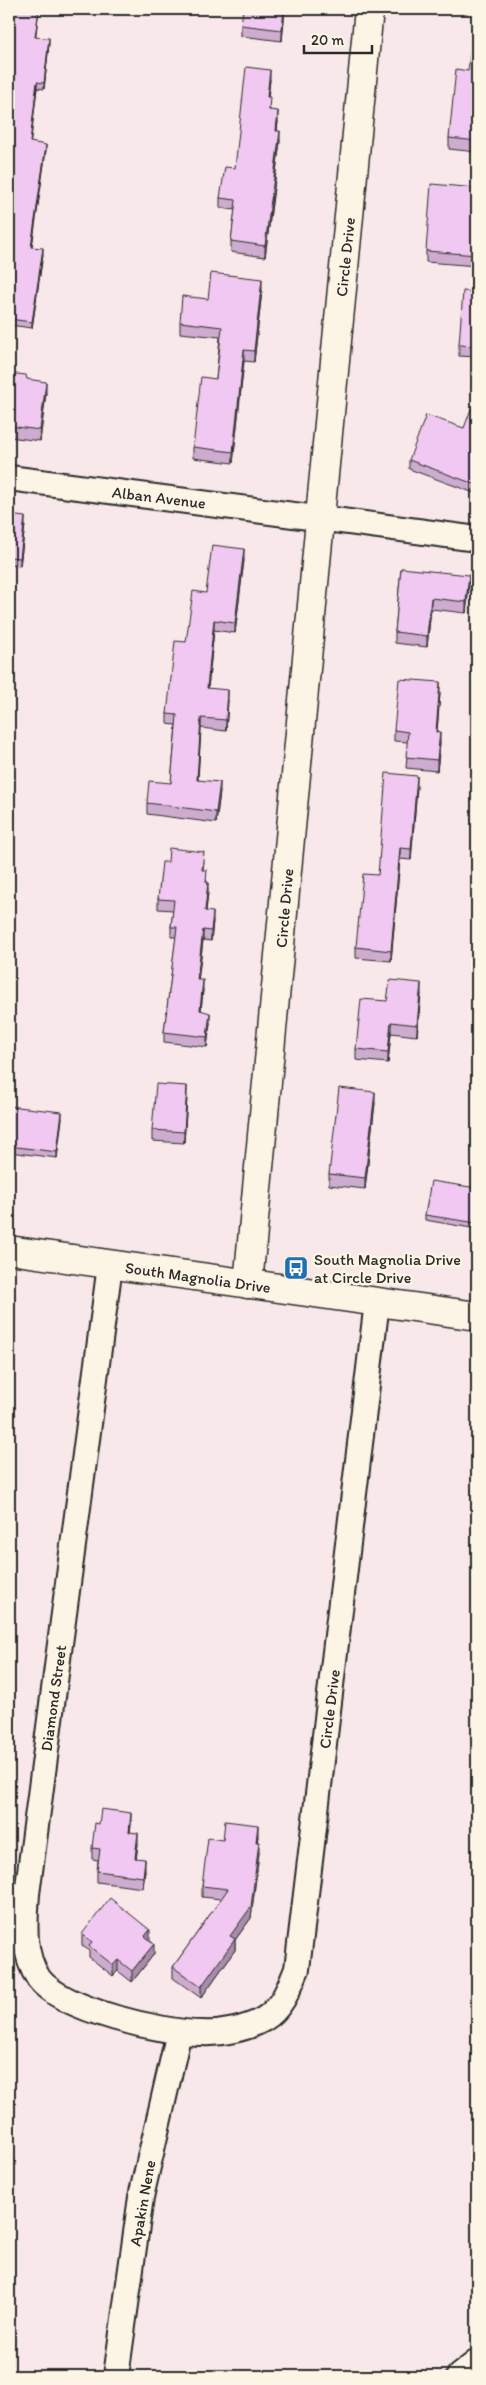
<svg xmlns="http://www.w3.org/2000/svg" width="486" height="2385" viewBox="0 0 486 2385" font-family="Itim,sans-serif">
<style>
.lines{fill:none;stroke-linecap:round;stroke-linejoin:round}
.minor-casing{stroke:#2b2b2b;stroke-width:28}
.tertiary-casing{stroke:#2b2b2b;stroke-width:31}
.secondary-casing{stroke:#2b2b2b;stroke-width:31}
.minor{stroke:#fcf5e5;stroke-width:24}
.tertiary{stroke:#fcf5e5;stroke-width:28}
.secondary{stroke:#fcf5e5;stroke-width:28}
.wall{fill:#ceaccf;stroke:#2b2b2b}
.shaded-wall{fill:#a88ca9;stroke:#2b2b2b}
.building{fill:#f0c8f1;stroke:#2b2b2b}
.labels{text-anchor:middle;stroke-width:5;stroke-linejoin:round;paint-order:stroke}
.street-label{font-size:16px;fill:#2b2b2b;stroke:#fcf5e5}
.poi-label{font-size:16px;fill:#2b2b2b;stroke:#fcf5e5;text-anchor:start}
</style>
<rect width="100%" height="100%" fill="#f8e8e9"/>
<filter id="ink" filterUnits="userSpaceOnUse"><feTurbulence type="fractalNoise" baseFrequency=".02" numOctaves="2"/><feDisplacementMap in="SourceGraphic" scale="10" xChannelSelector="R" yChannelSelector="G"/><feConvolveMatrix kernelMatrix="1 2 1 2 8 2 1 2 1" color-interpolation-filters="sRGB"/></filter>
<g filter="url(#ink)">
<g class="lines">
<defs>
<path id="minor" d="M 9,478 L 309,517
M 334,520 L 477,539
M 110,1265 L 27,1894 C 25,1922 22,1955 39,1979 C 62,2010 164,2033 202,2033 C 221,2034 247,2029 264,2019 C 282,2008 289,1988 297,1969 L 377,1302
M 116,2376 L 141,2197 L 179,2032
M 459,2376 L 477,2362"/>
<path id="tertiary" d="M 321,506 L 369,9
M 248,1284 L 319,531"/>
<path id="secondary" d="M 9,1250 L 477,1316"/>
</defs>
<use href="#minor" class="minor-casing"/>
<use href="#tertiary" class="tertiary-casing"/>
<use href="#secondary" class="secondary-casing"/>
<use href="#minor" class="minor"/>
<use href="#tertiary" class="tertiary"/>
<use href="#secondary" class="secondary"/>
</g>
<path class="wall" d="M 9,9 L 36,37 L 49,44 L 44,89 L 37,88 L 30,142 L 46,150 L 32,247 L 43,254 L 32,328 L 9,325 L 9,149 L 13,118 L 9,118 Z
M 285,9 L 282,41 L 241,36 L 241,25 Z
M 477,23 L 477,152 L 449,149 L 449,138 L 468,71 Z
M 270,80 L 268,97 L 270,110 L 278,121 L 277,131 L 280,141 L 265,257 L 231,252 L 231,241 L 235,210 L 220,208 L 220,198 L 235,168 Z
M 477,188 L 477,266 L 426,262 L 426,251 Z
M 262,290 L 254,362 L 244,361 L 233,463 L 193,458 L 193,447 L 216,379 L 220,337 L 180,333 L 180,322 L 208,299 Z
M 477,292 L 477,357 L 459,356 L 459,345 Z
M 9,373 L 27,379 L 46,393 L 40,441 L 9,437 Z
M 477,411 L 477,494 L 409,469 L 409,460 L 464,428 Z
M 9,515 L 25,525 L 20,566 L 9,565 Z
M 244,560 L 235,633 L 214,630 L 208,688 L 228,700 L 226,731 L 201,728 L 198,780 L 220,792 L 216,823 L 147,814 L 147,803 L 171,783 L 176,725 L 167,724 L 167,714 L 186,642 L 206,593 Z
M 401,568 L 469,586 L 466,613 L 431,609 L 427,647 L 395,643 L 395,632 Z
M 440,693 L 437,732 L 440,743 L 437,771 L 406,768 L 408,742 L 394,741 L 394,730 Z
M 417,787 L 411,860 L 400,859 L 391,961 L 356,958 L 356,947 L 378,875 Z
M 168,862 L 204,862 L 203,870 L 207,882 L 208,892 L 206,911 L 213,921 L 211,941 L 203,940 L 198,980 L 203,990 L 201,1010 L 210,1023 L 207,1047 L 164,1042 L 164,1032 L 176,937 L 171,937 L 171,927 L 173,910 L 158,909 L 158,899 Z
M 421,994 L 417,1036 L 391,1033 L 388,1063 L 356,1060 L 356,1049 L 387,1001 Z
M 187,1097 L 184,1143 L 152,1141 L 152,1130 Z
M 375,1103 L 365,1189 L 329,1185 L 329,1174 Z
M 9,1106 L 62,1118 L 57,1158 L 9,1152 Z
M 477,1188 L 477,1229 L 425,1220 L 425,1215 Z
M 131,1824 L 130,1832 L 138,1844 L 136,1858 L 145,1870 L 143,1888 L 97,1882 L 97,1871 L 98,1860 L 92,1859 L 92,1848 Z
M 258,1836 L 257,1842 L 259,1853 L 251,1918 L 235,1940 L 235,1950 L 201,1998 L 173,1978 L 173,1967 L 221,1899 L 202,1897 L 202,1886 L 223,1840 Z
M 82,1934 L 150,1941 L 154,1954 L 132,1982 L 118,1971 L 113,1976 L 89,1957 L 89,1951 L 82,1945 Z"/>
<path class="shaded-wall" d="M 39,9 L 35,43 L 35,37 Z
M 284,9 L 285,9 L 282,41 L 282,30 Z
M 49,38 L 49,44 L 44,89 L 44,83 Z
M 270,70 L 270,80 L 267,107 L 267,97 Z
M 37,82 L 37,88 L 30,148 L 30,142 Z
M 278,111 L 278,121 L 276,141 L 276,131 Z
M 280,131 L 280,141 L 265,257 L 265,246 Z
M 46,145 L 46,150 L 31,252 L 31,247 Z
M 43,248 L 43,254 L 32,328 L 32,322 Z
M 262,279 L 262,290 L 254,362 L 254,351 Z
M 244,350 L 244,361 L 233,463 L 233,452 Z
M 46,382 L 46,393 L 40,441 L 40,430 Z
M 25,517 L 25,525 L 20,566 L 20,558 Z
M 244,549 L 244,560 L 235,633 L 235,623 Z
M 469,575 L 469,586 L 466,613 L 466,602 Z
M 431,598 L 431,609 L 427,647 L 427,636 Z
M 214,620 L 214,630 L 207,698 L 207,688 Z
M 440,682 L 440,693 L 436,743 L 436,732 Z
M 228,690 L 228,700 L 226,731 L 226,720 Z
M 201,718 L 201,728 L 197,790 L 197,780 Z
M 440,732 L 440,743 L 437,771 L 437,760 Z
M 417,776 L 417,787 L 411,860 L 411,849 Z
M 220,782 L 220,792 L 216,823 L 216,812 Z
M 400,848 L 400,859 L 391,961 L 391,951 Z
M 208,882 L 208,892 L 205,921 L 205,911 Z
M 213,912 L 213,921 L 211,941 L 211,931 Z
M 203,930 L 203,940 L 197,990 L 197,980 Z
M 203,980 L 203,990 L 200,1020 L 200,1010 Z
M 421,983 L 421,994 L 417,1036 L 417,1025 Z
M 210,1013 L 210,1023 L 207,1047 L 207,1037 Z
M 391,1022 L 391,1033 L 388,1063 L 388,1052 Z
M 187,1086 L 187,1097 L 184,1143 L 184,1132 Z
M 375,1092 L 375,1103 L 365,1189 L 365,1178 Z
M 62,1112 L 62,1118 L 57,1158 L 57,1152 Z
M 131,1813 L 131,1824 L 129,1843 L 129,1832 Z
M 258,1825 L 258,1836 L 256,1853 L 256,1842 Z
M 138,1833 L 138,1844 L 135,1869 L 135,1858 Z
M 259,1842 L 259,1853 L 251,1918 L 235,1940 L 235,1950 L 201,1998 L 201,1987 L 230,1936 Z
M 145,1859 L 145,1870 L 143,1888 L 143,1877 Z
M 150,1930 L 150,1941 L 145,1936 Z
M 154,1944 L 154,1954 L 132,1982 L 132,1971 Z
M 118,1960 L 118,1971 L 113,1976 L 113,1965 Z"/>
<path class="building" d="M 9,9 L 39,9 L 35,37 L 49,38 L 44,83 L 37,82 L 30,142 L 46,145 L 31,247 L 43,248 L 32,322 L 9,319 L 9,149 L 14,113 L 9,112 Z
M 243,9 L 284,9 L 282,30 L 241,25 Z
M 474,23 L 477,23 L 477,141 L 449,138 L 456,69 L 468,71 Z
M 246,67 L 270,70 L 267,97 L 270,97 L 269,110 L 278,111 L 276,131 L 280,131 L 265,246 L 231,241 L 236,200 L 220,198 L 225,167 L 235,168 Z
M 431,184 L 477,188 L 477,255 L 426,251 Z
M 211,273 L 262,279 L 254,351 L 244,350 L 233,452 L 193,447 L 201,377 L 216,379 L 222,327 L 180,322 L 182,296 L 208,299 Z
M 463,291 L 477,292 L 477,346 L 459,345 Z
M 9,373 L 26,375 L 27,379 L 46,382 L 40,430 L 9,426 Z
M 471,409 L 477,411 L 477,485 L 409,460 L 426,415 L 464,428 Z
M 9,515 L 25,517 L 20,558 L 9,557 Z
M 212,545 L 244,549 L 235,623 L 214,620 L 207,688 L 228,690 L 226,720 L 201,718 L 197,780 L 220,782 L 216,812 L 147,803 L 149,781 L 171,783 L 177,715 L 167,714 L 175,641 L 186,642 L 193,591 L 206,593 Z
M 401,568 L 469,575 L 466,602 L 431,598 L 427,636 L 395,632 Z
M 399,679 L 440,682 L 436,732 L 440,732 L 437,760 L 406,757 L 408,732 L 394,730 Z
M 386,773 L 417,776 L 411,849 L 400,848 L 391,951 L 356,947 L 363,874 L 378,875 Z
M 169,848 L 204,852 L 202,870 L 207,870 L 206,882 L 208,882 L 205,911 L 213,912 L 211,931 L 203,930 L 197,980 L 203,980 L 200,1010 L 210,1013 L 207,1037 L 164,1032 L 177,927 L 171,927 L 174,900 L 158,899 L 162,862 L 168,862 Z
M 390,980 L 421,983 L 417,1025 L 391,1022 L 388,1052 L 356,1049 L 361,999 L 387,1001 Z
M 156,1084 L 187,1086 L 184,1132 L 152,1130 Z
M 339,1088 L 375,1092 L 365,1178 L 329,1174 Z
M 9,1106 L 62,1112 L 57,1152 L 9,1146 Z
M 431,1181 L 477,1188 L 477,1223 L 425,1215 Z
M 101,1809 L 131,1813 L 129,1832 L 138,1833 L 135,1858 L 145,1859 L 143,1877 L 97,1871 L 100,1849 L 92,1848 L 95,1823 L 99,1824 Z
M 225,1821 L 258,1825 L 256,1842 L 259,1842 L 251,1907 L 230,1936 L 235,1939 L 201,1987 L 173,1967 L 228,1889 L 202,1886 L 208,1838 L 223,1840 Z
M 110,1898 L 150,1930 L 145,1936 L 154,1944 L 132,1971 L 118,1960 L 113,1965 L 89,1946 L 92,1942 L 82,1934 Z"/>
</g>
<defs>
<symbol id="bus-square" viewBox="-11 -11 22 22"><rect x="-9" y="-9" width="18" height="18" rx="4" fill="#1f6fb2" stroke="#fcf5e5"/><path d="M-5-6H5V4H4V6H2V4H-2V6H-4V4H-5ZM-3.5-4V0h7V-4ZM-3.5 1.2v1.5H-2V1.2ZM2 1.2v1.5H3.5V1.2Z" fill="#fff"/></symbol>
</defs>
<g fill-rule="evenodd">
<use href="#bus-square" x="282" y="1254" width="28" height="28"/>
</g>
<g class="labels">
<g class="street-label">
<text transform="translate(345 257) rotate(-84)" y="6">Circle Drive</text>
<text transform="translate(159 497) rotate(7)" y="6">Alban Avenue</text>
<text transform="translate(284 908) rotate(-85)" y="6">Circle Drive</text>
<text transform="translate(198 1277) rotate(8)" y="6">South Magnolia Drive</text>
<text transform="translate(53 1698) rotate(-82)" y="6">Diamond Street</text>
<text transform="translate(329 1709) rotate(-83)" y="6">Circle Drive</text>
<text transform="translate(142 2203) rotate(-80)" y="6">Apakin Nene</text>
</g>
<g class="poi-label">
<text x="314" y="1265">South Magnolia Drive<tspan x="314" dy="18">at Circle Drive</tspan></text>
</g>
</g>
<rect width="486" height="2385" fill="none" stroke="#fcf5e5" stroke-width="30"/>
<rect x="15" y="15" width="456" height="2355" fill="none" stroke="#2b2b2b" stroke-width="2" filter="url(#ink)"/>
<path d="M304 45v8h68v-8" fill="none" stroke="#2b2b2b" stroke-width="2.5"/>
<text x="311" y="45" font-size="15" fill="#2b2b2b" stroke="#fcf5e5" stroke-width="4" paint-order="stroke">20 m</text>
</svg>
